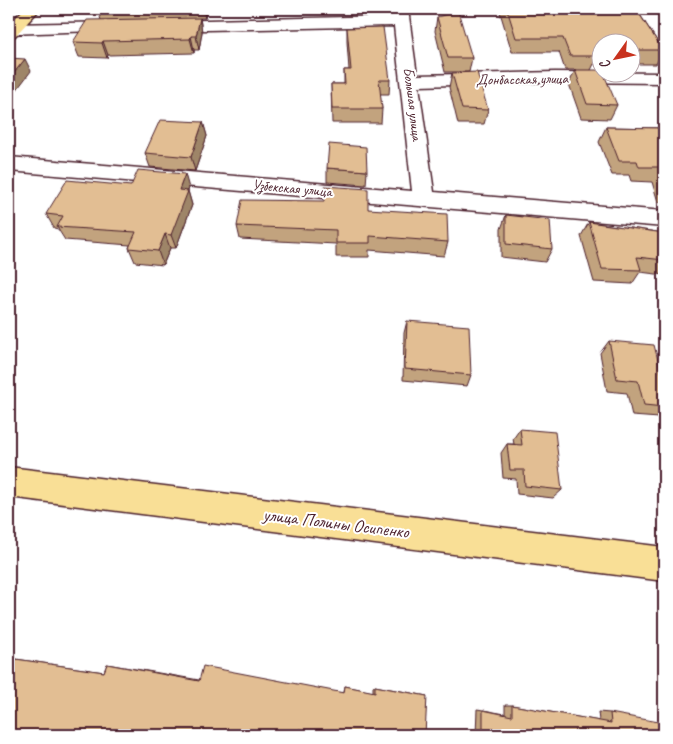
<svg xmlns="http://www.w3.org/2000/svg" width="673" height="744" viewBox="0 0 673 744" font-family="Caveat,sans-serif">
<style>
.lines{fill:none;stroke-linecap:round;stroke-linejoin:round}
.minor-casing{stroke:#4a1f2b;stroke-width:3}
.major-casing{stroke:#4a1f2b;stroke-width:3}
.minor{fill:#fff;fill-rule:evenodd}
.major{fill:#f9df96;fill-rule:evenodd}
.wall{fill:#c2a37e;stroke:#4a1f2b}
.shaded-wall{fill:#9e8567;stroke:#4a1f2b}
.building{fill:#e2be93;stroke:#4a1f2b}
.labels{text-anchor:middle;stroke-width:4;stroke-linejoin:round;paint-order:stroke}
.far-street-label{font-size:15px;fill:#4a1f2b;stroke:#fff}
.street-label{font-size:18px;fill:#4a1f2b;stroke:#fff}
</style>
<rect width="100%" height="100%" fill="#fff"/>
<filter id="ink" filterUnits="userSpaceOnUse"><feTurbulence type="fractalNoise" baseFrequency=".02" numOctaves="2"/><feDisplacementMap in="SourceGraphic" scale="10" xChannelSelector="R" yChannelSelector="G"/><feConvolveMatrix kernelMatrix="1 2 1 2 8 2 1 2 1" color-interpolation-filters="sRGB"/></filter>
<g filter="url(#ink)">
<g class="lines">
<defs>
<path id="minor" d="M 392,9 L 408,9 L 417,75 L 555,72 L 664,73 L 664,83 L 555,82 L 419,86 L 434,192 L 664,211 L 664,227 L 9,171 L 9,157 L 412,191 L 394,26 L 164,31 L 156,26 L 164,21 L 393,16 Z
M 119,22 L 125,24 L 127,27 L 125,30 L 9,34 L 9,24 Z"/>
<path id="major" d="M 24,9 L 40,9 L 15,36 L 9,38 L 9,24 Z
M 9,467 L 664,547 L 664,581 L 9,497 Z"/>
</defs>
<use href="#minor" class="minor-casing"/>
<use href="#major" class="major-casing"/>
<use href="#minor" class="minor"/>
<use href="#major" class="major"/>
</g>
<path class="wall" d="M 52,9 L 207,9 L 205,18 L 200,18 L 202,32 L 199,50 L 194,50 L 194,53 L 108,55 L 107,58 L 79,57 L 73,42 L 101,20 L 99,14 L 54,13 Z
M 499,9 L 641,9 L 639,13 L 663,50 L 656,64 L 630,64 L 630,42 L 600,42 L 600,64 L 594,64 L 591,70 L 617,105 L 610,119 L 581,118 L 569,84 L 575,70 L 565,70 L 559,52 L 512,52 Z
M 437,17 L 472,58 L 469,72 L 445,72 L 435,31 Z
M 347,28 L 390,80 L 389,94 L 380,94 L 382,109 L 381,123 L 332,123 L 331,84 L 344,84 L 344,70 L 349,70 L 347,42 Z
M 452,73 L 488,110 L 484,124 L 458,124 L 449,87 Z
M 664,91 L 664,106 L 660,98 Z
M 203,122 L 207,136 L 195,171 L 150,167 L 145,153 Z
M 606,127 L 664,128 L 664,202 L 658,202 L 652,182 L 631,181 L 629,175 L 612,175 L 599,142 Z
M 327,168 L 367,171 L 366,185 L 327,182 Z
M 131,186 L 189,188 L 188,191 L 192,205 L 176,248 L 170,248 L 163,265 L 135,262 L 129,248 L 130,245 L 65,240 L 58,229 L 54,228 L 46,214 Z
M 368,209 L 448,242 L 444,256 L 369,250 L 369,257 L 336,257 L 336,244 L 240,239 L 237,226 Z
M 506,215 L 552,249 L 545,262 L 501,257 L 501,229 Z
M 589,222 L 664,233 L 664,275 L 640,272 L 632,284 L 594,282 L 581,236 Z
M 407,321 L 471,375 L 467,386 L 403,380 L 404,333 Z
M 609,341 L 664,383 L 664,413 L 659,418 L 632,416 L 627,393 L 607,391 L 600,353 Z
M 520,429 L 562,490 L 553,498 L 517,494 L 516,479 L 503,478 L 501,453 L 507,444 L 514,444 L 513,439 Z
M 9,658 L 104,672 L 107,664 L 199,680 L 344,693 L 345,686 L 373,692 L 373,686 L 375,686 L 427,696 L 301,730 L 300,735 L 9,735 Z
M 505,705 L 512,705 L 599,721 L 598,712 L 610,713 L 664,735 L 476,735 L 477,709 L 483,710 L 505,714 Z"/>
<path class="shaded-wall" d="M 203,9 L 207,9 L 205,18 Z
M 200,18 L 202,32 L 199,50 L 196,36 Z
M 191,36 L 194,50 L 194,53 L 190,39 Z
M 103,41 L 108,55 L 107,58 L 102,43 Z
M 25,59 L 31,71 L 9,100 L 9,79 Z
M 203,122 L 207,136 L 195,171 L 191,157 Z
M 185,174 L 189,188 L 188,191 L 192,205 L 176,248 L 171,235 L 179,190 Z
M 165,234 L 170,248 L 163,265 L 158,251 Z"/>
<path class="building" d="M 507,9 L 636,9 L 663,50 L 630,50 L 630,42 L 600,42 L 600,50 L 594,50 L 597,56 L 570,56 L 563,38 L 516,38 Z
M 458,11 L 472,58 L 448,58 L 437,17 Z
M 200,18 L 196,36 L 191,36 L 190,39 L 103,41 L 102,43 L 73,42 L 87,20 Z
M 383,27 L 390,80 L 379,80 L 382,109 L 332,109 L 331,84 L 345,84 L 344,70 L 351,70 L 347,28 Z
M 9,58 L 25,59 L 9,79 Z
M 575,70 L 600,70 L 600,72 L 603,72 L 617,105 L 587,104 Z
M 477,72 L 488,110 L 462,109 L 452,73 Z
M 160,120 L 203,122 L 191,157 L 145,153 Z
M 606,127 L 664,128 L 664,179 L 661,167 L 639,167 L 637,161 L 619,161 Z
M 329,144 L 366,147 L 367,171 L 327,168 Z
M 138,170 L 185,174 L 179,190 L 188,191 L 171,235 L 165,234 L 158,251 L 129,248 L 136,232 L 57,227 L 63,216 L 46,214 L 67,180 L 131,186 Z
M 325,186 L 368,189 L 368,209 L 447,214 L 448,242 L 370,236 L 370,243 L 336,243 L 336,230 L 237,226 L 242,200 L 324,201 Z
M 506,215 L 550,220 L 552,249 L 506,244 Z
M 589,222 L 664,233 L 664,260 L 637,257 L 641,270 L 602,269 Z
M 407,321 L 469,326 L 471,375 L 405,369 Z
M 609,341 L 654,345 L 664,383 L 664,407 L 644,405 L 638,381 L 617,379 Z
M 520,429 L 555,432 L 562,490 L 525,486 L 524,470 L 510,470 L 507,444 L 522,445 Z
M 9,658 L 104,672 L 107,664 L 199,681 L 203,666 L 344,693 L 345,686 L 375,692 L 375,686 L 427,696 L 425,735 L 327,735 L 299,729 L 298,735 L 9,735 Z
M 512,705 L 611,723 L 610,713 L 664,723 L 664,735 L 483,735 L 483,710 L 512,716 Z"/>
</g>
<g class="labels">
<g class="far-street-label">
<text transform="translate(522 79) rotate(-1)" y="5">Донбасская улица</text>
<text transform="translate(413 104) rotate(83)" y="5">Большая улица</text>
<text transform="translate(292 188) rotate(5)" y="5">Узбекская улица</text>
</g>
<g class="street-label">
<text transform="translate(336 523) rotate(7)" y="6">улица Полины Осипенко</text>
</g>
</g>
<rect width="673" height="744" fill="none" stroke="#fff" stroke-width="30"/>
<rect x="15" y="15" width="643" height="714" fill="none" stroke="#4a1f2b" stroke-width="2" filter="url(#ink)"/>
<g transform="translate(616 58) rotate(237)"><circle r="24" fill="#ffffff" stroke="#b7a5aa"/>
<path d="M0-4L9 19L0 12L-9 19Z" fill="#c8321e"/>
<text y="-8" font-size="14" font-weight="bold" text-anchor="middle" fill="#4a1f2b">С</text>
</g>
</svg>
